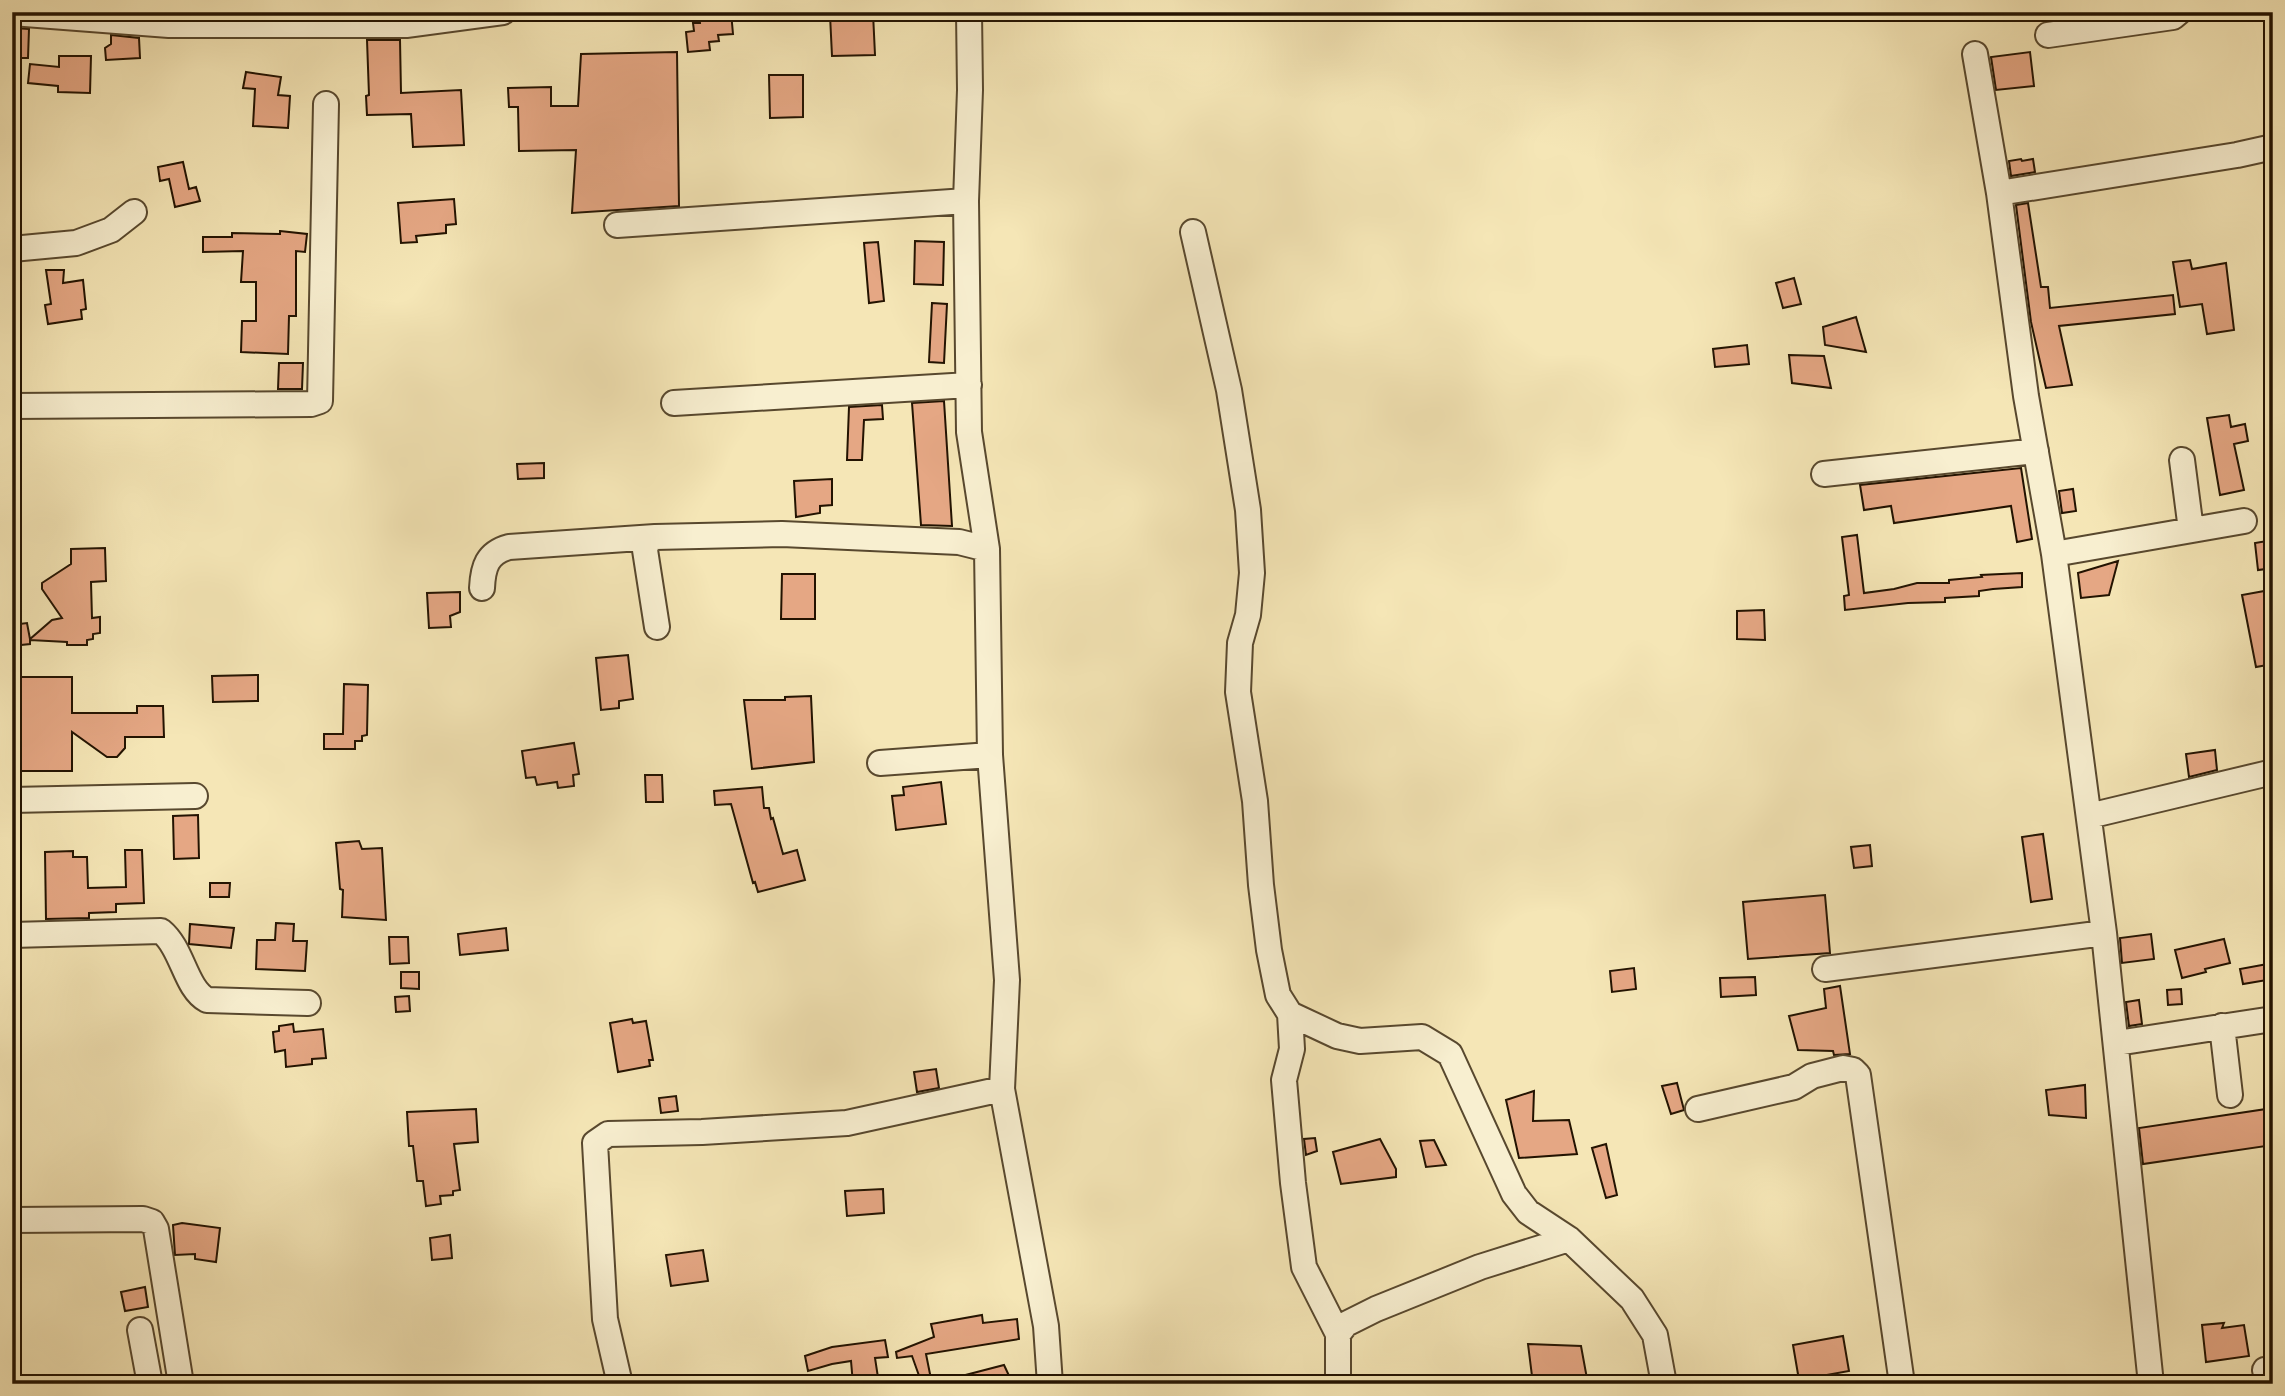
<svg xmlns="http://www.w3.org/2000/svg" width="2285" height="1396" viewBox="0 0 2285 1396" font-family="'IM FELL Double Pica',serif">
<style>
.building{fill:#e5a784;stroke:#231301;stroke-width:2}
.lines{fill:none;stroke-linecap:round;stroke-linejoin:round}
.minor-casing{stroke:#58482e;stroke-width:28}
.minor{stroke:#f8efd0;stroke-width:24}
</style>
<rect width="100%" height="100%" fill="#f5e6b6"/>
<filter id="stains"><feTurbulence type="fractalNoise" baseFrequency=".00286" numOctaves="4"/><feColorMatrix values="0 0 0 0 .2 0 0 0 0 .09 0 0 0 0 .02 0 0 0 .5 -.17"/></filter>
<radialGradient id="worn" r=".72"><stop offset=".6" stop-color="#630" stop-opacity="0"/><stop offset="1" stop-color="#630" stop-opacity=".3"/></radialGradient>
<path class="building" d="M 699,12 L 731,12 L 733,34 L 718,35 L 719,41 L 709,42 L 710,50 L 688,52 L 686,32 L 694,31 L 693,23 L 700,23 Z
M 873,13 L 875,55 L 832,56 L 830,15 Z
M 14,28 L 29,29 L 28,58 L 13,58 Z
M 111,35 L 139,38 L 140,58 L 106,60 L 105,48 L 111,44 Z
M 367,40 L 400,40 L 401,93 L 461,90 L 464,145 L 413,147 L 411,114 L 367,115 L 366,96 L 369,95 Z
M 677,52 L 679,206 L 572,213 L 576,150 L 519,151 L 518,107 L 509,107 L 508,88 L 551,87 L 551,106 L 578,106 L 581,54 Z
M 2030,52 L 2034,86 L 1996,90 L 1991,57 Z
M 59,56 L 91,56 L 90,93 L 58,92 L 58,86 L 28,83 L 30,64 L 59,67 Z
M 246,72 L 281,77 L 278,95 L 290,96 L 288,128 L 253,126 L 255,89 L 243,88 Z
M 769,75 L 803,75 L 803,117 L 770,118 Z
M 2021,159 L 2022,161 L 2033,159 L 2035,172 L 2011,176 L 2009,161 Z
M 183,162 L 189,189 L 196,187 L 200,201 L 175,207 L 169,179 L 160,181 L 158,167 Z
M 454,199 L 456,224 L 446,225 L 446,233 L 416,236 L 417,242 L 401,243 L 398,203 Z
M 2028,203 L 2041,287 L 2048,287 L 2050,308 L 2173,295 L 2175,314 L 2059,326 L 2072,385 L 2046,388 L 2031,322 L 2016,205 Z
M 280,231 L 307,234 L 305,252 L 296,251 L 296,316 L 289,316 L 288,354 L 241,352 L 242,321 L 256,321 L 256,282 L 241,282 L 243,251 L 203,252 L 203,237 L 232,237 L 232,233 L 280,234 Z
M 915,241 L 944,242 L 943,285 L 914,284 Z
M 878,242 L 884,301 L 869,303 L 864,243 Z
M 2190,260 L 2192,269 L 2226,263 L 2234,330 L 2207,334 L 2202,304 L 2180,307 L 2173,262 Z
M 46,270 L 64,270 L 63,283 L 83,280 L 86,309 L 81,310 L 82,319 L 48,324 L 45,305 L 51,304 Z
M 1794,278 L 1801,304 L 1783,308 L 1776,283 Z
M 932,303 L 947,304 L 944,363 L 929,362 Z
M 1856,317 L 1866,352 L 1825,345 L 1823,327 Z
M 1747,345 L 1749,364 L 1715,367 L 1713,349 Z
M 1789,355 L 1824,356 L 1831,388 L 1792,383 Z
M 279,363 L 303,363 L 302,389 L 278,389 Z
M 944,401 L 952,526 L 921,525 L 912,403 Z
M 882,405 L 883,419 L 864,420 L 862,460 L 847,460 L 849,407 Z
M 2229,415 L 2231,427 L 2245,424 L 2248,441 L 2234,444 L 2244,490 L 2220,495 L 2207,418 Z
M 544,463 L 544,478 L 518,479 L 517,464 Z
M 2021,468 L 2032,539 L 2017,542 L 2011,506 L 1894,523 L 1891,506 L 1864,510 L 1860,485 Z
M 832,479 L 832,505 L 820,506 L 820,513 L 796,517 L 794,481 Z
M 2073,489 L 2076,511 L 2062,513 L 2059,491 Z
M 1857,535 L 1864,593 L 1894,589 L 1917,583 L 1949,583 L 1949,580 L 1982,577 L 1981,575 L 2022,573 L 2022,587 L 1993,589 L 1979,591 L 1979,596 L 1945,598 L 1945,602 L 1908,603 L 1845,610 L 1844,596 L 1849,595 L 1842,537 Z
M 2273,540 L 2273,568 L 2258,570 L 2255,543 Z
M 105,548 L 106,581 L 91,582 L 92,618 L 100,617 L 100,633 L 93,634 L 93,639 L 87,640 L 87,645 L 67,645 L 67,642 L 30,640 L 30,644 L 12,646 L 12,625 L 27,623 L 30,639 L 52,620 L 62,618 L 42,589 L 42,583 L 71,564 L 71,549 Z
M 2118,561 L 2109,595 L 2081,598 L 2078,573 Z
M 782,574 L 815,574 L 815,619 L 781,619 Z
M 2270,590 L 2273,602 L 2273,664 L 2256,667 L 2242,595 Z
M 460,592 L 460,612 L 450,616 L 451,627 L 429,628 L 427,593 Z
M 1764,610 L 1765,640 L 1737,639 L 1737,611 Z
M 628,655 L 633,699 L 619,701 L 619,708 L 601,710 L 596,658 Z
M 258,675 L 258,701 L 213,702 L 212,676 Z
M 17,677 L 72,677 L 72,713 L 137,713 L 137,706 L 163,706 L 164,737 L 125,737 L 125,748 L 117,757 L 107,757 L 72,732 L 72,771 L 17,771 Z
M 344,684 L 368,685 L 367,735 L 362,736 L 362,741 L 355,741 L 355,749 L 324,749 L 324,734 L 343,734 Z
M 811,696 L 814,762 L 752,769 L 744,700 L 785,700 L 785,697 Z
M 574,743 L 579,774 L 573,775 L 574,786 L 558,788 L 557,782 L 537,785 L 535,777 L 526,778 L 522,751 Z
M 2215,750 L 2217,770 L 2189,777 L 2186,754 Z
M 645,775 L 662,775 L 663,802 L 646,802 Z
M 941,782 L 946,824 L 896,830 L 892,796 L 904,795 L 903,787 Z
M 762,787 L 764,808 L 769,808 L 771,819 L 773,818 L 783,854 L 797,850 L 805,880 L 758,892 L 755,882 L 753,883 L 731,804 L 715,805 L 714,791 Z
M 198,815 L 199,858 L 174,859 L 173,816 Z
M 2043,834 L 2052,899 L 2031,902 L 2022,837 Z
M 359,841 L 362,849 L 382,848 L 386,920 L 342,917 L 343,890 L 340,889 L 336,843 Z
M 1870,845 L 1872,866 L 1854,868 L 1851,847 Z
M 125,850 L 142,850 L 144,903 L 116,904 L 116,912 L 89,913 L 89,918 L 46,919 L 45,852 L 73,851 L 73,857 L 87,857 L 88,888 L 126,887 Z
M 210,883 L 230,883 L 229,897 L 210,897 Z
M 1825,895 L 1830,953 L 1748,959 L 1743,902 Z
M 276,923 L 294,924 L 293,941 L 307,941 L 305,971 L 256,969 L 257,940 L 275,940 Z
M 190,924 L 234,928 L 231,948 L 189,944 Z
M 506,928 L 508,950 L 460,955 L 458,934 Z
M 2151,934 L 2154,959 L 2122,963 L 2120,938 Z
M 389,937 L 408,937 L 409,963 L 390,964 Z
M 2224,939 L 2230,963 L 2205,969 L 2206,972 L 2182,978 L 2175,950 Z
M 2273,963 L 2273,979 L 2243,984 L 2240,969 Z
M 1634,968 L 1636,989 L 1612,992 L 1610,971 Z
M 401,972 L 419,972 L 419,989 L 401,988 Z
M 1755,977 L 1756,995 L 1721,997 L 1720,978 Z
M 1840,986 L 1850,1054 L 1834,1055 L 1833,1051 L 1798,1050 L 1789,1016 L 1826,1008 L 1824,989 Z
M 2181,989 L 2182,1004 L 2168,1005 L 2167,990 Z
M 409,996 L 410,1011 L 396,1012 L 395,997 Z
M 2139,1000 L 2142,1024 L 2129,1026 L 2126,1002 Z
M 632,1019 L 633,1023 L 646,1021 L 653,1060 L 649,1060 L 650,1066 L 618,1072 L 610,1023 Z
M 293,1024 L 294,1032 L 323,1029 L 326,1058 L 312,1059 L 312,1064 L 286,1067 L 285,1050 L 275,1052 L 273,1032 L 279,1031 L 279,1026 Z
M 936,1069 L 939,1088 L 917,1092 L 914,1072 Z
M 1677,1083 L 1684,1110 L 1671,1114 L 1662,1086 Z
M 2085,1085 L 2086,1118 L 2049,1115 L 2046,1090 Z
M 1534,1091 L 1533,1121 L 1569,1120 L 1577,1154 L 1519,1158 L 1506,1100 Z
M 676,1096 L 678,1111 L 661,1113 L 659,1098 Z
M 2273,1108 L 2273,1145 L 2143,1164 L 2139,1128 Z
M 476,1109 L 478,1142 L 454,1144 L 460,1190 L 453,1191 L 453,1195 L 440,1196 L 441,1204 L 426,1206 L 423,1181 L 417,1181 L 413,1146 L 409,1146 L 407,1112 Z
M 1315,1138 L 1317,1151 L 1306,1155 L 1304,1139 Z
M 1380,1139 L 1396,1169 L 1396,1177 L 1341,1184 L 1333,1152 Z
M 1434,1140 L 1446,1165 L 1426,1167 L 1420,1141 Z
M 1606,1144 L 1617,1195 L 1606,1198 L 1592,1148 Z
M 883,1189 L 884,1213 L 847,1216 L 845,1191 Z
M 182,1223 L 220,1228 L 216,1262 L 195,1259 L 195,1254 L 175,1255 L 173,1225 Z
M 450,1235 L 452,1258 L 432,1260 L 430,1238 Z
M 703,1250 L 708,1281 L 671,1286 L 666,1255 Z
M 145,1287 L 148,1307 L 125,1311 L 121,1292 Z
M 982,1315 L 983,1323 L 1017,1319 L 1019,1339 L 926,1354 L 932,1384 L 922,1384 L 912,1356 L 897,1358 L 896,1352 L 934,1337 L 931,1324 Z
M 2224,1323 L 2222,1328 L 2244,1325 L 2249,1356 L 2206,1362 L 2202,1325 Z
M 1843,1336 L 1849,1371 L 1799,1380 L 1793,1345 Z
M 885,1340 L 888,1357 L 875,1358 L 879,1384 L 853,1384 L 851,1361 L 832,1364 L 808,1371 L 805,1356 L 832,1347 Z
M 1528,1344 L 1581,1346 L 1588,1384 L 1533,1384 Z
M 1004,1365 L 1011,1380 L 999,1384 L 951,1384 L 950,1379 Z"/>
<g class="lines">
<defs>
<path id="minor" d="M 969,12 L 970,90 L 966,201 L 969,432 L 987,549 L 990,755 L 1007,980 L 1002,1089 L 1046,1326 L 1050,1384
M 12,13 L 169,25 L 406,25 L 503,12
M 2048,35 L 2173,17 L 2179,12
M 1975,54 L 1999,193 L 2026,396 L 2054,554 L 2104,933 L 2151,1384
M 1999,193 L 2237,155 L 2273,147
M 617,225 L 966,201
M 1193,232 L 1229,390 L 1248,510 L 1252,573 L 1248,615 L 1240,643 L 1238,692 L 1255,801 L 1261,885 L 1269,950 L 1278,995 L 1290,1014 L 1337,1036 L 1360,1041 L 1422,1037 L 1450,1054 L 1514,1194 L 1528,1212 L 1569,1239 L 1632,1299 L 1655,1335 L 1664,1384
M 12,249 L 76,243 L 111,230 L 134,212
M 674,403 L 969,385
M 12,406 L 311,404 L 320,401 L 326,104
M 2182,460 L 2191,530
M 1824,474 L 2036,451
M 2054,554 L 2244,521
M 482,588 C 483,567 487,553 509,547 L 655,537
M 657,627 L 645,550 L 647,542 L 655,537 L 782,534 L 959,542 L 987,549
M 880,763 L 990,755
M 12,800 L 195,796
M 2089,816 L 2273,772
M 12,935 L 161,931 C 183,949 185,988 207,1000 L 308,1003
M 1825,969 L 2104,933
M 1290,1014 L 1292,1049 L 1284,1080 L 1293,1183 L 1304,1267 L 1338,1334
M 2222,1026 L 2230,1095
M 2117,1043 L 2273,1019
M 1698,1109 L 1794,1087 L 1812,1076 L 1843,1068 L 1853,1070 L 1858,1075 L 1902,1384
M 12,1220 L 143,1219 L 152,1222 L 156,1229 L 181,1384
M 140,1330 L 150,1384
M 2265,1370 L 2273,1369
M 620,1384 L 605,1319 L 595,1143 L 608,1134 L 702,1132 L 847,1123 L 1002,1089
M 1338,1384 L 1338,1334 L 1346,1324 L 1376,1309 L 1480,1267 L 1569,1239"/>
</defs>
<use href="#minor" class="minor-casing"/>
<use href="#minor" class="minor"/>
</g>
<rect width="2285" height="1396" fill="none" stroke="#f5e6b6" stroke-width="42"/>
<rect x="14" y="14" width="2257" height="1368" fill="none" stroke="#231301" stroke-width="3.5"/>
<rect x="21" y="21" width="2243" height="1354" fill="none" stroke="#231301" stroke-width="2"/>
<rect width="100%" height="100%" filter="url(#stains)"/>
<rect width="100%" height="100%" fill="url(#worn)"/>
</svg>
